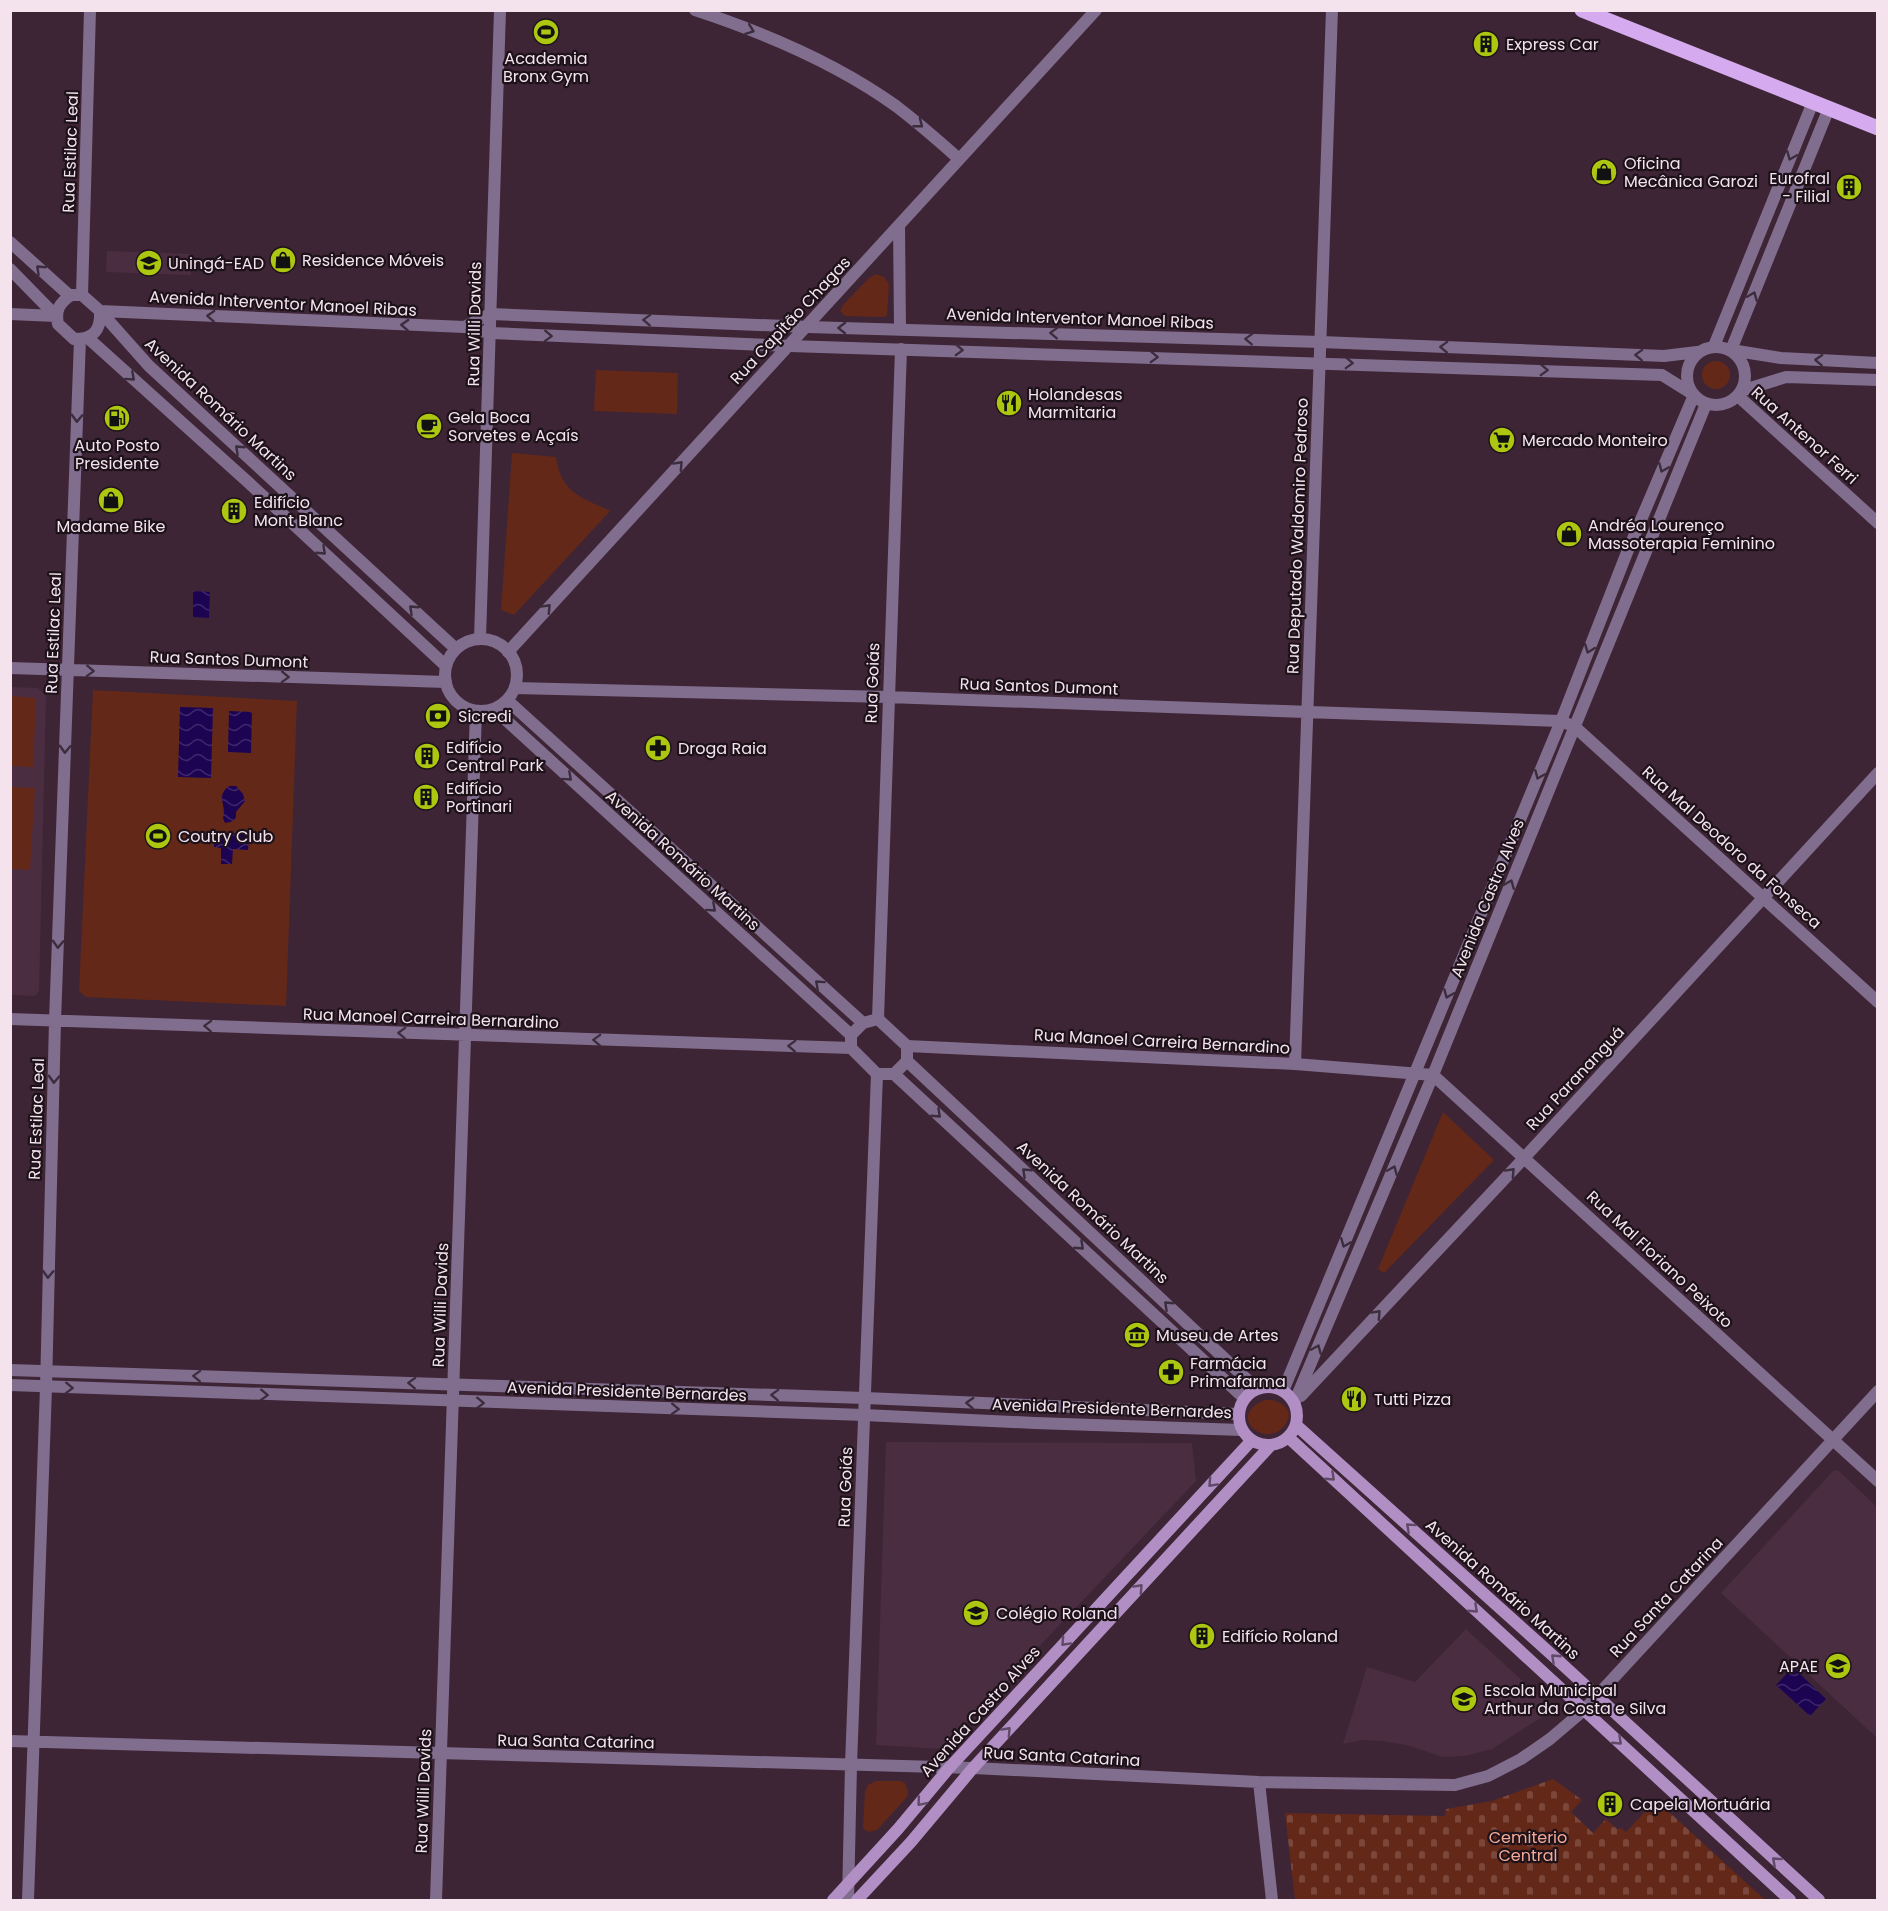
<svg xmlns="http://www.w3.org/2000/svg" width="1888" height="1911" viewBox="0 0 1888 1911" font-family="Poppins,sans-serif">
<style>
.built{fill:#4a2d41}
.green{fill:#642819}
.cemetery{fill:url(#cemetery-stones)}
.water{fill:url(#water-waves)}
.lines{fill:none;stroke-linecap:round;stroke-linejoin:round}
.minor{stroke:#816d8e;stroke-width:12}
.tertiary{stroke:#816d8e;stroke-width:12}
.secondary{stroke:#b18fc5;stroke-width:12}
.primary{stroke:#d5aaef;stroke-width:15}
.oneway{stroke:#3b2d3d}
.oneway2{stroke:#604a67}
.labels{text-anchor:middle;stroke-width:4.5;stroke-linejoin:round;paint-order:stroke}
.poi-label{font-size:16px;fill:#f4e3ed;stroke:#1d121a;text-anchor:start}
.street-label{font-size:16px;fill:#f4e3ed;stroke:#1d121a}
.park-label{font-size:16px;fill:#f4a995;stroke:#1d121a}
</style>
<defs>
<pattern id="cemetery-stones" width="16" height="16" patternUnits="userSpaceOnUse" patternTransform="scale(1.5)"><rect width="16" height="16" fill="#642819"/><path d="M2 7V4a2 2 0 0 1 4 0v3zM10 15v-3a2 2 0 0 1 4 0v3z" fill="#7b473b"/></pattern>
<pattern id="water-waves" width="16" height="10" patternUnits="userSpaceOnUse" patternTransform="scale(1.5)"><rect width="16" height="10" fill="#1c0453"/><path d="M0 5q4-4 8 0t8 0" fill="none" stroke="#3e286c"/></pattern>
</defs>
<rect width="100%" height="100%" fill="#3d2535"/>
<path class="built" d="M 107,251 L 191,254 L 191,275 L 106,272 Z
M 11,687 L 38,688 L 46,696 L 39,991 L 35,996 L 11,995 Z
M 886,1442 L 1192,1443 L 1196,1481 L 942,1749 L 876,1745 Z
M 1834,1470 L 1839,1471 L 1877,1507 L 1877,1738 L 1721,1593 Z
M 1466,1629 L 1550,1706 L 1550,1712 L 1492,1749 L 1465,1756 L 1443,1757 L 1406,1745 L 1383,1741 L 1362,1740 L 1343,1744 L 1367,1667 L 1415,1682 Z"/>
<path class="green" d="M 876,274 L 884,277 L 889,284 L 887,315 L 884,317 L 845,316 L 840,311 L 843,305 L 869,278 Z
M1702 375a14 14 0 1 1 28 0a14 14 0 1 1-28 0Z
M 596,370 L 678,373 L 677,414 L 594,411 Z
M 512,453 L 556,457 C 561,493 581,497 610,511 L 514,615 L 501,610 Z
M 93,690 L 297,701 L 286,1006 L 86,997 L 79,991 Z
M 11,696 L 36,698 L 33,767 L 11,766 Z
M 10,787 L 35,788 L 30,870 L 11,869 Z
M 1443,1112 L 1494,1160 L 1384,1273 L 1378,1269 Z
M 1265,1400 C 1279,1399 1297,1409 1285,1425 C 1265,1451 1225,1415 1265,1400 Z
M 876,1781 L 901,1781 L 905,1783 L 908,1792 L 907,1797 L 877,1830 L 868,1832 L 863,1828 L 865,1792 L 868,1785 Z"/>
<path class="cemetery" d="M 1553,1779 L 1582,1800 L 1571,1812 L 1593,1833 L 1606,1819 L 1617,1829 L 1621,1828 L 1626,1832 L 1656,1800 L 1765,1900 L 1295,1900 L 1285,1813 L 1445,1816 L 1446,1809 L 1492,1801 Z"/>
<path class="water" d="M 193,591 L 210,592 L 209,618 L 193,617 Z
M 180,707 L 213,708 L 211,778 L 178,777 Z
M 229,711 L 252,712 L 251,753 L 228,752 Z
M 229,786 L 236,786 L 243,794 L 245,801 L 236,812 C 237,820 233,822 225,823 L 223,818 C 227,804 215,797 229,786 Z
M 214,833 L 249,834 L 248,850 L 233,849 L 232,864 L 221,864 L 221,848 L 214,847 Z
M 1793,1667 L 1826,1699 L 1810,1716 L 1776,1685 Z"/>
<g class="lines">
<path class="minor" d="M 695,10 C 765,33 836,63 896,106 C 918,123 939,141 959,159
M 899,225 L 900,329
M 82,295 L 90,10
M 1714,346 L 1813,102
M 1731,350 L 1829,108
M 1738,396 L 1878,523
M 480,639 L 500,10
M 508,652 L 1096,10
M 10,668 L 446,682
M 515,688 L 888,697 L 1561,721 L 1575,727 L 1878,1002
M 10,1019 L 851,1048
M 878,1019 L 901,349
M 907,1046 L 1295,1064 L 1433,1075 L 1878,1481
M 1295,1064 L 1332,10
M 1283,1391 L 1561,721 L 1626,555 L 1694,395
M 1301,1396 L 1525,1157 L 1878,773
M 1294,1403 L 1433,1075 L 1706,404
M 10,1741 L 973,1768 L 1259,1782 L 1455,1785 L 1488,1776 L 1521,1759 L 1550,1739 L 1584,1710 L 1878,1391
M 1259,1782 L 1272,1900
M 28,1900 L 46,1387 L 55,1021 L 80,339
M 436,1900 L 476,711
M 848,1900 L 851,1765 L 877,1074"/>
<path class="tertiary" d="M 10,242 L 70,296
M 10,269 L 56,316
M 71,295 L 82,295 L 100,311 C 101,330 94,339 74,339 L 58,324 C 55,309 60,303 71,295 Z
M 100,311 L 464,327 L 490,333 L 790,346 L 1662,375 L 1694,395
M 100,311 L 149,366 L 456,649
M 10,314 L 56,316
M 464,327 L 490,314 L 808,327 L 1321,342 L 1664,356 L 1697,352
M 88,338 L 249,483 L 446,666
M1687 376a29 29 0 1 1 58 0a29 29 0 1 1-58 0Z
M 1731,350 L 1781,358 L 1878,363
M 1741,391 L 1786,377 L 1878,380
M445 675a36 36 0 1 1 72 0a36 36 0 1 1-72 0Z
M 507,700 L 863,1023
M 494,709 L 851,1035
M 878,1019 L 907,1046 L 907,1061 L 894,1074 L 877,1074 L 851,1048 L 851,1035 L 863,1023 Z
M 907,1061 L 1256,1388
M 894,1074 L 1244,1398
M 10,1370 L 865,1398 L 1238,1414
M 10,1385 L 864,1415 L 1035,1423 L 1242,1430"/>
<path class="secondary" d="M1239 1416a29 29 0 1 1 58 0a29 29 0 1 1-58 0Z
M 1296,1425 L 1551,1654 L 1819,1900
M 1288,1437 L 1790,1900
M 833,1900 L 898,1829 L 949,1768 L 1252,1440
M 857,1900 L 911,1842 L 973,1768 L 1271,1445"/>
<path class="primary" d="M 1582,10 L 1878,128"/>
</g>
<defs><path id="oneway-chevron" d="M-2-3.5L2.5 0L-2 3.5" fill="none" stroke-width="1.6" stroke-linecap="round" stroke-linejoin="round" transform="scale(1.5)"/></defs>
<g class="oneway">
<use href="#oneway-chevron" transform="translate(750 30) rotate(21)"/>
<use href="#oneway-chevron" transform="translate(919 124) rotate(38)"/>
<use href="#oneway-chevron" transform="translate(1791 156) rotate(112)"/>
<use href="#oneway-chevron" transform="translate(40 269) rotate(-137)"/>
<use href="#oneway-chevron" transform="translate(1753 296) rotate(-68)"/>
<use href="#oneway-chevron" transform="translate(211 316) rotate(-177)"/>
<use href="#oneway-chevron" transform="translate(647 320) rotate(-178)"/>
<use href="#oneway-chevron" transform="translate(405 325) rotate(-177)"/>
<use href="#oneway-chevron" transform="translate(842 328) rotate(-179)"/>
<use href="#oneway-chevron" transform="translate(1054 333) rotate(-178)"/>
<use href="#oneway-chevron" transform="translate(548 336) rotate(2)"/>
<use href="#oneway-chevron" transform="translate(1249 339) rotate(-178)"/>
<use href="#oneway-chevron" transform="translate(1444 347) rotate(-178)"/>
<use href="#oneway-chevron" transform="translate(959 350) rotate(2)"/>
<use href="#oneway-chevron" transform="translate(1639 355) rotate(-178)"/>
<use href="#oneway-chevron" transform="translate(1154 357) rotate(2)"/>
<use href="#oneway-chevron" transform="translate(1819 360) rotate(-177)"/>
<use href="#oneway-chevron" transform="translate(1349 363) rotate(2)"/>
<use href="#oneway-chevron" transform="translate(1544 370) rotate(2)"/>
<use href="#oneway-chevron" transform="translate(131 377) rotate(42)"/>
<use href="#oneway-chevron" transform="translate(77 418) rotate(92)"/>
<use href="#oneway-chevron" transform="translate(239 449) rotate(-137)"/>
<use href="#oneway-chevron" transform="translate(679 465) rotate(-47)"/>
<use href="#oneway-chevron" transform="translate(1663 468) rotate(113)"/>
<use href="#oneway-chevron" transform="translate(322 551) rotate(43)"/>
<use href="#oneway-chevron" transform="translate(547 608) rotate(-47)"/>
<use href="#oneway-chevron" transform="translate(413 609) rotate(-137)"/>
<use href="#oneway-chevron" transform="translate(1589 649) rotate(111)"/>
<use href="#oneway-chevron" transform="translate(90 671) rotate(2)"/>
<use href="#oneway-chevron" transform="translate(285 677) rotate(2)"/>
<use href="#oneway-chevron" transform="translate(65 749) rotate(92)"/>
<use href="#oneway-chevron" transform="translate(1539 775) rotate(113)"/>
<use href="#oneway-chevron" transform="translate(568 777) rotate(42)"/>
<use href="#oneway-chevron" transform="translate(1510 884) rotate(-68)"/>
<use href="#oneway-chevron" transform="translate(712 908) rotate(42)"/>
<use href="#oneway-chevron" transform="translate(58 944) rotate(92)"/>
<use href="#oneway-chevron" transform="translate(819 984) rotate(-138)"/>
<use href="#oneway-chevron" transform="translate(1448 994) rotate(113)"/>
<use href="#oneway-chevron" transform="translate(208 1026) rotate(-178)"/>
<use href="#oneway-chevron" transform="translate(402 1033) rotate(-178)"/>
<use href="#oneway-chevron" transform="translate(597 1040) rotate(-178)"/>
<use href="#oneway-chevron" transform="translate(792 1046) rotate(-178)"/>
<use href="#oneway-chevron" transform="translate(54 1079) rotate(92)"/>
<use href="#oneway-chevron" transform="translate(937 1114) rotate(43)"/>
<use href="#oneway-chevron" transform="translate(1393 1170) rotate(-67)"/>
<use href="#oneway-chevron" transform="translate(1026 1172) rotate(-137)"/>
<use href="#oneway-chevron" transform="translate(1511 1172) rotate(-47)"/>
<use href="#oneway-chevron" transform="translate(1345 1243) rotate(112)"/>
<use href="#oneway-chevron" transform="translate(1080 1246) rotate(43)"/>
<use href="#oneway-chevron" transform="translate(48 1274) rotate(92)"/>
<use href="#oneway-chevron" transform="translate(1168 1305) rotate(-137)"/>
<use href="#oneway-chevron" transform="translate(1377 1314) rotate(-47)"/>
<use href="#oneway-chevron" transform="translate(1317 1349) rotate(-67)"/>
<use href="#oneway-chevron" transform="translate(197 1376) rotate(-178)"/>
<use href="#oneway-chevron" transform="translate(412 1383) rotate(-178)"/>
<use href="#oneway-chevron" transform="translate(69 1388) rotate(2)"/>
<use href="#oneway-chevron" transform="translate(264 1395) rotate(2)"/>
<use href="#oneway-chevron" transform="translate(775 1395) rotate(-178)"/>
<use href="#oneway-chevron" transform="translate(480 1403) rotate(2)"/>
<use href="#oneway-chevron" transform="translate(970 1403) rotate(-177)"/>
<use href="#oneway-chevron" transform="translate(675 1409) rotate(2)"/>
</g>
<g class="oneway2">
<use href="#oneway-chevron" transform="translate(1331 1477) rotate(43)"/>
<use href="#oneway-chevron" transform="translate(1212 1483) rotate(133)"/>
<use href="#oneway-chevron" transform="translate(1410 1527) rotate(-138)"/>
<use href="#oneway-chevron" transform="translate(1139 1588) rotate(-47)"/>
<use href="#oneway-chevron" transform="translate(1474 1609) rotate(43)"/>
<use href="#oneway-chevron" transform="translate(1065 1642) rotate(133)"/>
<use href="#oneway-chevron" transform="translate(1555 1658) rotate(-137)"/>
<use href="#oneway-chevron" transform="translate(1007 1731) rotate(-47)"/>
<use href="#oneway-chevron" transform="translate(1618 1741) rotate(43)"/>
<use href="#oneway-chevron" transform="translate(921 1802) rotate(130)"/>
<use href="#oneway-chevron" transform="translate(1776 1861) rotate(-138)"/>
</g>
<defs>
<symbol id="stadium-disc" viewBox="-11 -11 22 22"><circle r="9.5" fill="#adc60f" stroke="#1d121a"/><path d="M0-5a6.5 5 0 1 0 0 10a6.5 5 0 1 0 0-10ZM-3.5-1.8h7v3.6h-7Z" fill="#111"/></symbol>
<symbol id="building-disc" viewBox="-11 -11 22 22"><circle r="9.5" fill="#adc60f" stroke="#1d121a"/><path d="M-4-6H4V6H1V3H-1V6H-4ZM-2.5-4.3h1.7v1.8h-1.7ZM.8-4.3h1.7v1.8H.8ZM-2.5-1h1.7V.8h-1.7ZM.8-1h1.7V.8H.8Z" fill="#111"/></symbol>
<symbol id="shop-disc" viewBox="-11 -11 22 22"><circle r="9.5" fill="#adc60f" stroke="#1d121a"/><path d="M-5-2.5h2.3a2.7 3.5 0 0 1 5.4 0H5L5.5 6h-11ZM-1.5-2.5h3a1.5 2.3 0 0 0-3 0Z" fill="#111"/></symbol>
<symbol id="university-disc" viewBox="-11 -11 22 22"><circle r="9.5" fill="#adc60f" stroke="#1d121a"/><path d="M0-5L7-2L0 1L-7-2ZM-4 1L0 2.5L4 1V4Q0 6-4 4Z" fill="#111"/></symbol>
<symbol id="restaurant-disc" viewBox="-11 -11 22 22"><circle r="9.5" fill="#adc60f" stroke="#1d121a"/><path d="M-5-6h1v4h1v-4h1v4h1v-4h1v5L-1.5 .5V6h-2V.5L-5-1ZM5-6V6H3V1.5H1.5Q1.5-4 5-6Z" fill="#111"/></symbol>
<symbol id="fuel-disc" viewBox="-11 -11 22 22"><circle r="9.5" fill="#adc60f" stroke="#1d121a"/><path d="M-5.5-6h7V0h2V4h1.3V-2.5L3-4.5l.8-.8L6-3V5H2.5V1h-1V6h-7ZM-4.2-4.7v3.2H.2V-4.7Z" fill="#111"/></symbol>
<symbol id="cafe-disc" viewBox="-11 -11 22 22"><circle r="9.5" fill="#adc60f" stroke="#1d121a"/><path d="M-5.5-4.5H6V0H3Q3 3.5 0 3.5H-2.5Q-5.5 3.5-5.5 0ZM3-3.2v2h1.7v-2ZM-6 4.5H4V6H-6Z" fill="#111"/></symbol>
<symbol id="supermarket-disc" viewBox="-11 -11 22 22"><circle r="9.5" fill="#adc60f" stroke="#1d121a"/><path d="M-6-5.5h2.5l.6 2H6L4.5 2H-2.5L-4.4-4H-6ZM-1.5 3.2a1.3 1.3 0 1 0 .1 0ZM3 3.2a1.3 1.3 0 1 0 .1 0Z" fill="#111"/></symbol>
<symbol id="bank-disc" viewBox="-11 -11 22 22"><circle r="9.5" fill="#adc60f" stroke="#1d121a"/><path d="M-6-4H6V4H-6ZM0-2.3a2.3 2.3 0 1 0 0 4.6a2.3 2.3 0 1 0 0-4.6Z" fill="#111"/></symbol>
<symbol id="pharmacy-disc" viewBox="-11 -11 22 22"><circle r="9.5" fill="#adc60f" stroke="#1d121a"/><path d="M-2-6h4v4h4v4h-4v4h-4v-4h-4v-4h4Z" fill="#111"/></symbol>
<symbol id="museum-disc" viewBox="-11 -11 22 22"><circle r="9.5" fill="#adc60f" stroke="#1d121a"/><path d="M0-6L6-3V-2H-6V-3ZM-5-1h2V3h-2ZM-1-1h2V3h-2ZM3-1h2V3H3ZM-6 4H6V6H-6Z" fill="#111"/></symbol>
<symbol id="school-disc" viewBox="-11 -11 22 22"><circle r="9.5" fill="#adc60f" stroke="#1d121a"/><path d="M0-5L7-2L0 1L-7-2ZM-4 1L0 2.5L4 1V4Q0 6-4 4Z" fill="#111"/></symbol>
</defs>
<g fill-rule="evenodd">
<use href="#stadium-disc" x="531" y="17" width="30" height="30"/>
<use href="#building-disc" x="1471" y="29" width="30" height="30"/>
<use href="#shop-disc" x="1589" y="157" width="30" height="30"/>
<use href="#building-disc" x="1834" y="172" width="30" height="30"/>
<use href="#shop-disc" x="268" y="245" width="30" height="30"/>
<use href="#university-disc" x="134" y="248" width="30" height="30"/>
<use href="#restaurant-disc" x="994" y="388" width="30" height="30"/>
<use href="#fuel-disc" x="102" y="403" width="30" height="30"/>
<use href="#cafe-disc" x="414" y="411" width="30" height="30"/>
<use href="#supermarket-disc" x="1487" y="425" width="30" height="30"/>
<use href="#shop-disc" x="96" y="485" width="30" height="30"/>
<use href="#building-disc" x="219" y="496" width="30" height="30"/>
<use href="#shop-disc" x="1554" y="519" width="30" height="30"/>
<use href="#bank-disc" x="423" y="701" width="30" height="30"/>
<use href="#pharmacy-disc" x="643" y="733" width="30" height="30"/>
<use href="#building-disc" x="412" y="741" width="30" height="30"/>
<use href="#building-disc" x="411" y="782" width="30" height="30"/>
<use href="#stadium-disc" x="143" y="821" width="30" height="30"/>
<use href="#museum-disc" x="1122" y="1320" width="30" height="30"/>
<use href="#pharmacy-disc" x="1156" y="1357" width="30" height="30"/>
<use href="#restaurant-disc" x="1339" y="1384" width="30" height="30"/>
<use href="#school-disc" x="961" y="1598" width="30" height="30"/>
<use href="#building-disc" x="1187" y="1621" width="30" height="30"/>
<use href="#school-disc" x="1823" y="1651" width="30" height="30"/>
<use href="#school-disc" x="1449" y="1684" width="30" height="30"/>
<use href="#building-disc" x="1595" y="1789" width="30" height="30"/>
</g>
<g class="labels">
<g class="poi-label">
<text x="1506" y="50">Express Car</text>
<text x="546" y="64" text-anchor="middle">Academia<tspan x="546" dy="18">Bronx Gym</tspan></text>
<text x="1624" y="169">Oficina<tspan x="1624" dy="18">Mecânica Garozi</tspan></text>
<text x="1830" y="184" text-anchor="end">Eurofral<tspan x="1830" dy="18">- Filial</tspan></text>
<text x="302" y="266">Residence Móveis</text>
<text x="168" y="269">Uningá-EAD</text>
<text x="1028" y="400">Holandesas<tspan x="1028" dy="18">Marmitaria</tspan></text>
<text x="448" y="423">Gela Boca<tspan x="448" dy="18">Sorvetes e Açaís</tspan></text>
<text x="1522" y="446">Mercado Monteiro</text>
<text x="117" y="451" text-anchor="middle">Auto Posto<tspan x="117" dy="18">Presidente</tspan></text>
<text x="254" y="508">Edifício<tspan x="254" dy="18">Mont Blanc</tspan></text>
<text x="1588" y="531">Andréa Lourenço<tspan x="1588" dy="18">Massoterapia Feminino</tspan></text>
<text x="111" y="532" text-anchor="middle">Madame Bike</text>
<text x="458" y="722">Sicredi</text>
<text x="446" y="753">Edifício<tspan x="446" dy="18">Central Park</tspan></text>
<text x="678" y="754">Droga Raia</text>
<text x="446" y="794">Edifício<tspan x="446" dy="18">Portinari</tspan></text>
<text x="178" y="842">Coutry Club</text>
<text x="1156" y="1341">Museu de Artes</text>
<text x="1190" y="1369">Farmácia<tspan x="1190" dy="18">Primafarma</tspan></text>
<text x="1374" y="1405">Tutti Pizza</text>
<text x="996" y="1619">Colégio Roland</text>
<text x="1222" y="1642">Edifício Roland</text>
<text x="1818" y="1672" text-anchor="end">APAE</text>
<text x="1484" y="1696">Escola Municipal<tspan x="1484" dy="18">Arthur da Costa e Silva</tspan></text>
<text x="1630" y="1810">Capela Mortuária</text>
</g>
<g class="street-label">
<text transform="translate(70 152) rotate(-88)" y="6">Rua Estilac Leal</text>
<text transform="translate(283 303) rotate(3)" y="6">Avenida Interventor Manoel Ribas</text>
<text transform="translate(1080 318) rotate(2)" y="6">Avenida Interventor Manoel Ribas</text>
<text transform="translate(790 320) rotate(-47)" y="6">Rua Capitão Chagas</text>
<text transform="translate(474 324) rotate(-89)" y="6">Rua Willi Davids</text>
<text transform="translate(221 409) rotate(43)" y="6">Avenida Romário Martins</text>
<text transform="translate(1805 435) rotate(42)" y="6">Rua Antenor Ferri</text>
<text transform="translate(1297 536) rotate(-88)" y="6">Rua Deputado Waldomiro Pedroso</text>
<text transform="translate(53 633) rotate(-88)" y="6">Rua Estilac Leal</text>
<text transform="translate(229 659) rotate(2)" y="6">Rua Santos Dumont</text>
<text transform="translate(872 683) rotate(-88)" y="6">Rua Goiás</text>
<text transform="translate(1039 686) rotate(2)" y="6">Rua Santos Dumont</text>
<text transform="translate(1732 847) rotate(42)" y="6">Rua Mal Deodoro da Fonseca</text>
<text transform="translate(683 860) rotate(42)" y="6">Avenida Romário Martins</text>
<text transform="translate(1487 898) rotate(-68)" y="6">Avenida Castro Alves</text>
<text transform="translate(431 1018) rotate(2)" y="6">Rua Manoel Carreira Bernardino</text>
<text transform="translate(1162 1041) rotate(3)" y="6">Rua Manoel Carreira Bernardino</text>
<text transform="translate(1575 1078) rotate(-47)" y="6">Rua Parananguá</text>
<text transform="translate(36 1119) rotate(-88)" y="6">Rua Estilac Leal</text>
<text transform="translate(1093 1212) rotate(43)" y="6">Avenida Romário Martins</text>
<text transform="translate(1660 1259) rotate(43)" y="6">Rua Mal Floriano Peixoto</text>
<text transform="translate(440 1305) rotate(-88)" y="6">Rua Willi Davids</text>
<text transform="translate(627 1391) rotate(2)" y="6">Avenida Presidente Bernardes</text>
<text transform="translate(1112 1408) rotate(2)" y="6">Avenida Presidente Bernardes</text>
<text transform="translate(845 1487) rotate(-88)" y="6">Rua Goiás</text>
<text transform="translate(1503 1589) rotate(42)" y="6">Avenida Romário Martins</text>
<text transform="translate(1666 1597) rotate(-47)" y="6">Rua Santa Catarina</text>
<text transform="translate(980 1711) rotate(-48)" y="6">Avenida Castro Alves</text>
<text transform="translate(576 1741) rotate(1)" y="6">Rua Santa Catarina</text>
<text transform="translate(1062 1756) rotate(3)" y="6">Rua Santa Catarina</text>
<text transform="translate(423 1791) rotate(-88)" y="6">Rua Willi Davids</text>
</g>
<g class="park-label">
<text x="1528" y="1843">Cemiterio<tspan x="1528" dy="18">Central</tspan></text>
</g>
</g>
<rect width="1888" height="1911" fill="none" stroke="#f4e3ed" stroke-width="24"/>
</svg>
